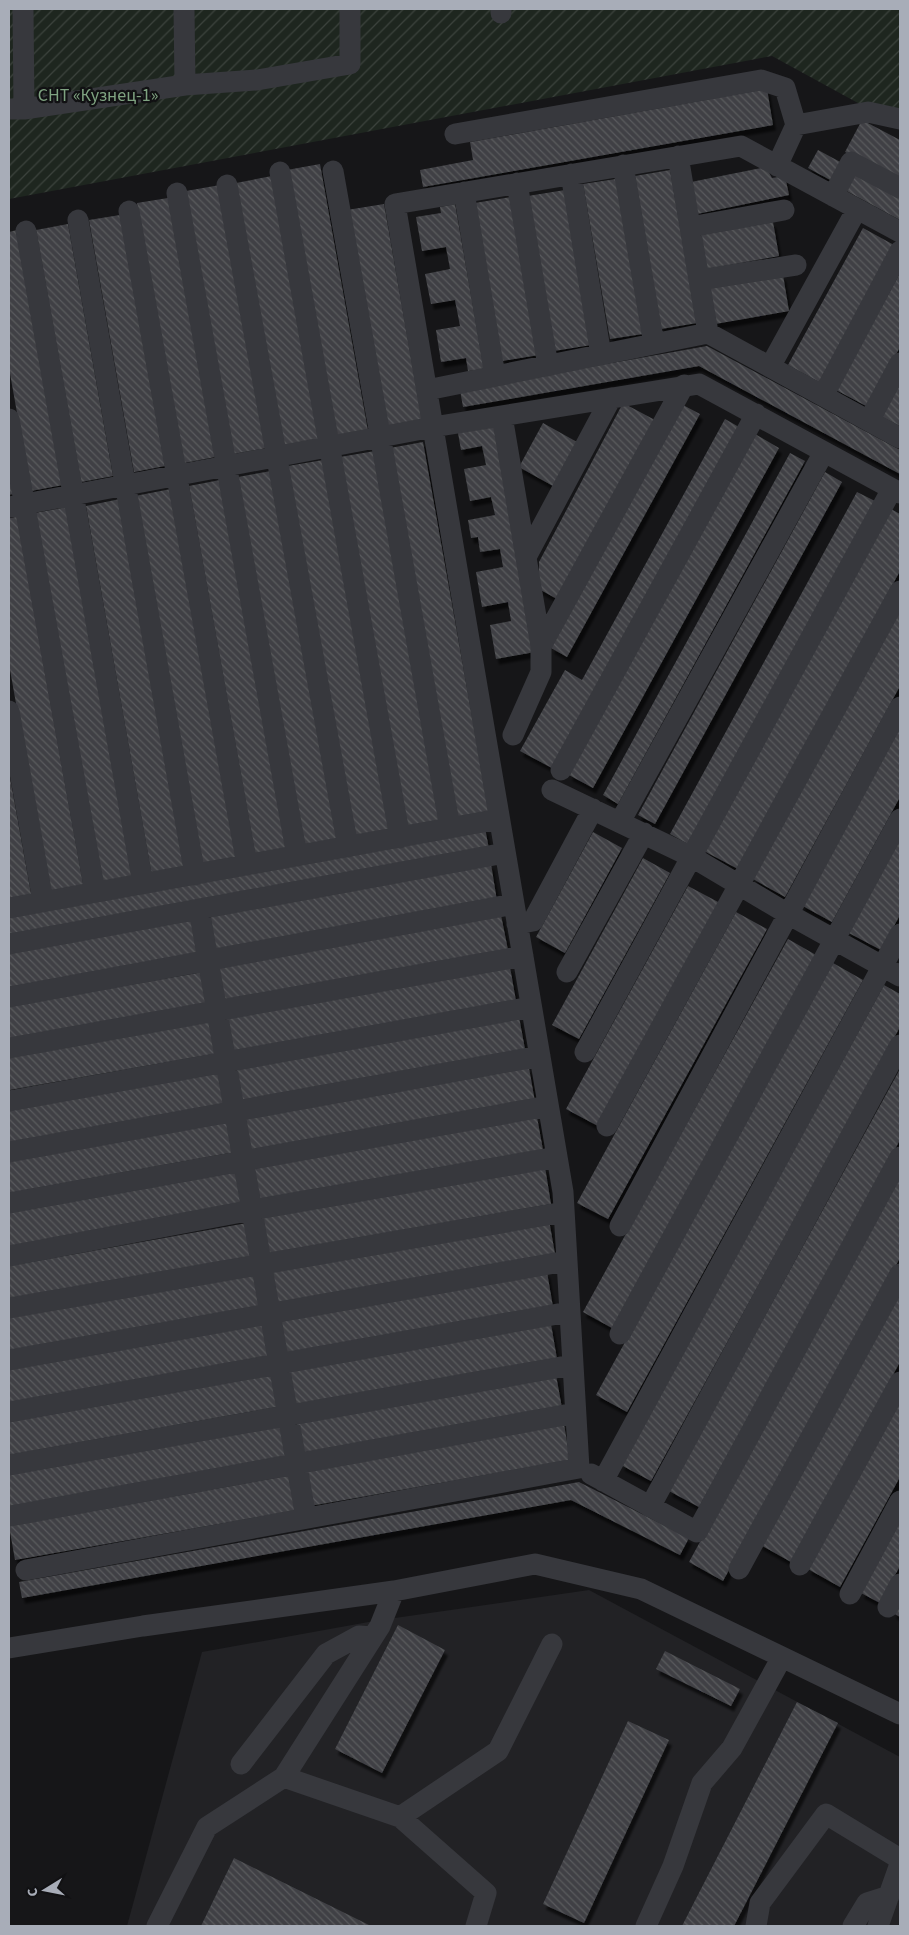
<svg xmlns="http://www.w3.org/2000/svg" width="909" height="1935" viewBox="0 0 909 1935" font-family="'Source Sans 3',sans-serif">
<style>
.built{fill:#222225}
.garden{fill:url(#garden-furrows)}
.building{fill:url(#building-back-hatch);filter:url(#shadow)}
.lines{fill:none;stroke-linecap:round;stroke-linejoin:round}
.minor{stroke:#37383d;stroke-width:21}
.labels{text-anchor:middle;stroke-width:4.5;stroke-linejoin:round;paint-order:stroke}
.park-label{font-size:18px;fill:#7fa381;stroke:#111113}
</style>
<defs>
<pattern id="garden-furrows" width="10" height="10" patternUnits="userSpaceOnUse" patternTransform="scale(1.25)"><rect width="10" height="10" fill="#1e261f"/><path d="M-1 1l2-2M0 10L10 0M9 11l2-2" fill="none" stroke="#3c433d"/></pattern>
<pattern id="building-back-hatch" width="6" height="6" patternUnits="userSpaceOnUse" patternTransform="scale(1.25)"><rect width="6" height="6" fill="#404145"/><path d="M-1 5l2 2M0 0l6 6M5-1l2 2" fill="none" stroke="#595a5e"/></pattern>
<filter id="shadow"><feDropShadow dx="3" dy="5.5" stdDeviation="1" flood-color="#0009"/></filter>
</defs>
<rect width="100%" height="100%" fill="#161618"/>
<path class="built" d="M 589,1590 L 900,1757 L 900,1926 L 127,1926 L 202,1652 L 374,1621 Z"/>
<path class="garden" d="M 9,9 L 900,9 L 900,126 L 772,56 L 9,199 Z"/>
<path class="building" d="M 767,89 L 773,125 L 423,187 L 420,170 L 473,160 L 470,142 Z
M 862,120 L 900,140 L 900,180 L 845,152 Z
M 818,150 L 844,164 L 834,182 L 808,168 Z
M 320,164 L 368,431 L 335,437 L 287,170 Z
M 766,167 L 772,178 L 785,176 L 789,195 L 697,214 L 691,182 Z
M 670,170 L 697,323 L 661,329 L 635,176 Z
M 853,170 L 900,196 L 900,220 L 843,189 Z
M 272,176 L 319,442 L 284,448 L 236,183 Z
M 616,179 L 643,334 L 610,339 L 583,184 Z
M 220,185 L 267,448 L 233,454 L 186,191 Z
M 565,190 L 591,345 L 554,351 L 528,196 Z
M 511,197 L 539,355 L 502,361 L 475,203 Z
M 168,198 L 215,457 L 184,463 L 137,203 Z
M 384,204 L 422,420 L 386,427 L 347,210 Z
M 455,204 L 484,369 L 468,371 L 466,358 L 441,362 L 436,330 L 460,326 L 455,300 L 431,304 L 425,274 L 450,269 L 446,247 L 422,251 L 416,217 L 441,213 L 440,207 Z
M 120,215 L 165,466 L 134,472 L 89,220 Z
M 773,222 L 779,256 L 707,269 L 701,235 Z
M 68,224 L 113,476 L 81,482 L 36,230 Z
M 863,228 L 894,245 L 819,382 L 788,365 Z
M 17,230 L 63,485 L 31,491 L 9,368 L 9,232 Z
M 900,273 L 900,347 L 868,407 L 836,390 Z
M 783,275 L 789,311 L 715,324 L 709,288 Z
M 707,346 L 900,450 L 900,474 L 699,366 L 463,407 L 460,390 Z
M 900,383 L 900,426 L 882,417 Z
M 623,403 L 655,420 L 557,599 L 539,589 L 539,562 Z
M 683,405 L 700,414 L 567,657 L 551,648 Z
M 725,419 L 739,427 L 552,768 L 520,751 L 565,670 L 582,680 Z
M 543,423 L 577,442 L 553,486 L 519,467 Z
M 495,426 L 535,652 L 496,659 L 490,625 L 511,621 L 508,602 L 482,607 L 476,572 L 503,567 L 500,549 L 480,552 L 478,537 L 471,538 L 468,520 L 495,515 L 491,497 L 470,501 L 464,469 L 486,465 L 482,446 L 461,450 L 458,433 Z
M 755,434 L 779,448 L 593,788 L 569,775 Z
M 423,442 L 490,817 L 457,823 L 390,448 Z
M 375,451 L 442,825 L 407,831 L 340,457 Z
M 790,453 L 805,461 L 618,804 L 603,795 Z
M 323,460 L 390,835 L 356,841 L 288,466 Z
M 271,471 L 338,845 L 305,851 L 238,477 Z
M 825,472 L 842,482 L 655,824 L 638,815 Z
M 9,476 L 13,494 L 9,495 Z
M 220,480 L 287,853 L 256,859 L 189,486 Z
M 171,489 L 238,862 L 202,868 L 135,496 Z
M 857,492 L 875,501 L 688,844 L 670,834 Z
M 120,499 L 186,871 L 152,877 L 86,506 Z
M 67,507 L 134,880 L 102,886 L 35,513 Z
M 891,509 L 900,514 L 900,571 L 738,869 L 704,851 Z
M 17,517 L 84,889 L 50,895 L 9,664 L 9,518 Z
M 900,610 L 900,686 L 785,897 L 753,879 Z
M 900,723 L 900,797 L 832,922 L 801,905 Z
M 9,772 L 32,899 L 9,903 Z
M 485,828 L 489,849 L 9,934 L 9,914 Z
M 593,832 L 622,848 L 565,953 L 536,937 Z
M 900,833 L 900,915 L 881,950 L 847,932 Z
M 643,858 L 670,873 L 579,1039 L 552,1025 Z
M 491,864 L 497,901 L 216,952 L 210,914 Z
M 688,886 L 720,903 L 598,1126 L 566,1109 Z
M 736,912 L 767,929 L 608,1219 L 577,1203 Z
M 501,915 L 508,950 L 222,1001 L 216,966 Z
M 193,919 L 199,953 L 9,987 L 9,952 Z
M 788,939 L 816,955 L 612,1328 L 583,1312 Z
M 833,963 L 863,980 L 627,1412 L 596,1395 Z
M 510,967 L 516,1001 L 232,1052 L 226,1018 Z
M 203,972 L 209,1005 L 9,1041 L 9,1006 Z
M 884,985 L 900,994 L 900,1027 L 651,1481 L 621,1465 Z
M 519,1017 L 525,1049 L 242,1100 L 236,1067 Z
M 212,1020 L 219,1053 L 9,1090 L 9,1056 Z
M 529,1068 L 535,1102 L 250,1153 L 244,1119 Z
M 900,1069 L 900,1140 L 699,1507 L 669,1491 Z
M 220,1072 L 226,1105 L 9,1143 L 9,1110 Z
M 537,1117 L 543,1150 L 260,1201 L 254,1168 Z
M 229,1120 L 235,1152 L 9,1193 L 9,1159 Z
M 545,1167 L 551,1204 L 268,1254 L 262,1218 Z
M 237,1172 L 242,1205 L 9,1247 L 9,1213 Z
M 900,1175 L 900,1258 L 723,1581 L 689,1562 Z
M 549,1220 L 555,1254 L 276,1303 L 270,1270 Z
M 247,1223 L 253,1256 L 9,1300 L 9,1266 Z
M 547,1272 L 553,1307 L 287,1354 L 280,1320 Z
M 254,1273 L 261,1306 L 9,1352 L 9,1316 Z
M 900,1285 L 900,1362 L 791,1562 L 759,1544 Z
M 263,1323 L 269,1359 L 9,1406 L 9,1369 Z
M 551,1324 L 557,1359 L 294,1406 L 288,1371 Z
M 271,1375 L 277,1407 L 9,1455 L 9,1422 Z
M 556,1375 L 562,1408 L 302,1454 L 296,1421 Z
M 900,1401 L 900,1477 L 840,1587 L 808,1569 Z
M 564,1424 L 570,1460 L 310,1506 L 303,1471 Z
M 282,1426 L 288,1458 L 9,1508 L 9,1475 Z
M 292,1475 L 298,1510 L 15,1560 L 9,1526 Z
M 579,1482 L 689,1538 L 680,1555 L 571,1500 L 22,1598 L 19,1582 Z
M 900,1522 L 900,1566 L 880,1603 L 861,1593 Z
M 900,1600 L 900,1617 L 893,1613 Z
M 398,1625 L 445,1650 L 382,1773 L 335,1749 Z
M 665,1651 L 740,1689 L 731,1706 L 656,1669 Z
M 797,1702 L 838,1723 L 734,1926 L 682,1926 Z
M 628,1721 L 669,1740 L 584,1923 L 543,1904 Z
M 234,1858 L 371,1926 L 201,1926 Z"/>
<g class="lines">
<path class="minor" d="M 23,9 L 24,109
M 184,9 L 185,85
M 501,13 L 501,9
M 9,109 L 24,109 L 185,85 L 257,80 L 350,64 L 350,9
M 796,125 L 868,112 L 900,119
M 455,134 L 761,80 L 785,88 L 796,125 L 777,166
M 678,156 L 708,333
M 623,165 L 654,344
M 333,171 L 450,828
M 280,172 L 400,838
M 571,174 L 601,355
M 517,183 L 548,366
M 227,185 L 348,847
M 464,192 L 495,376
M 177,193 L 297,856
M 833,196 L 851,162 L 900,188
M 129,211 L 247,865
M 78,220 L 195,875
M 690,227 L 784,210
M 26,231 L 143,884
M 699,280 L 796,265
M 770,367 L 857,209
M 427,390 L 708,333 L 900,438
M 823,396 L 900,251
M 502,416 L 541,646 L 684,385
M 9,419 L 95,892
M 869,421 L 900,363
M 9,507 L 433,427 L 699,384 L 900,493
M 526,557 L 611,398
M 9,711 L 43,901
M 513,735 L 541,672 L 541,646
M 561,770 L 756,414
M 552,790 L 692,857 L 788,914 L 900,976
M 620,822 L 824,452
M 9,908 L 499,819
M 199,909 L 306,1518
M 517,924 L 533,921 L 593,809
M 9,944 L 505,853
M 567,972 L 644,833
M 9,997 L 514,904
M 9,1048 L 523,956
M 585,1052 L 892,489
M 9,1101 L 531,1007
M 607,1126 L 900,591
M 9,1152 L 540,1056
M 9,1203 L 548,1106
M 620,1226 L 900,707
M 9,1256 L 252,1210 L 557,1157
M 9,1308 L 564,1212
M 620,1334 L 900,819
M 9,1360 L 566,1261
M 9,1412 L 569,1312
M 9,1465 L 572,1365
M 591,1474 L 697,1532 L 900,1157
M 603,1481 L 900,934
M 650,1507 L 900,1045
M 10,1516 L 575,1413
M 800,1565 L 900,1382
M 739,1569 L 900,1274
M 26,1570 L 579,1468 L 563,1192 L 395,204 L 741,146 L 900,232
M 850,1594 L 900,1501
M 888,1607 L 900,1584
M 9,1648 L 143,1626 L 394,1591 L 535,1564 L 641,1589 L 900,1714
M 241,1764 L 326,1654 L 359,1636 L 373,1637
M 284,1777 L 400,1817 L 498,1751 L 552,1644
M 400,1817 L 486,1893 L 476,1926
M 157,1926 L 207,1827 L 284,1777 L 380,1626 L 394,1591
M 646,1926 L 673,1866 L 702,1783 L 732,1748 L 782,1657
M 756,1926 L 760,1903 L 826,1814 L 900,1859
M 853,1926 L 867,1903 L 889,1896
M 878,1926 L 900,1864"/>
</g>
<g class="labels">
<g class="park-label">
<text x="98" y="101">СНТ «Кузнец-1»</text>
</g>
</g>
<rect width="909" height="1935" fill="none" stroke="#a8adb8" stroke-width="20"/>
<g transform="translate(45 1890) rotate(260)" stroke="#111113" stroke-width="4" paint-order="stroke">
<path d="M0-4L9 19L0 12L-9 19Z" fill="#a8adb8"/>
<text y="-8" font-size="14" font-weight="bold" text-anchor="middle" fill="#a8adb8">С</text>
</g>
</svg>
